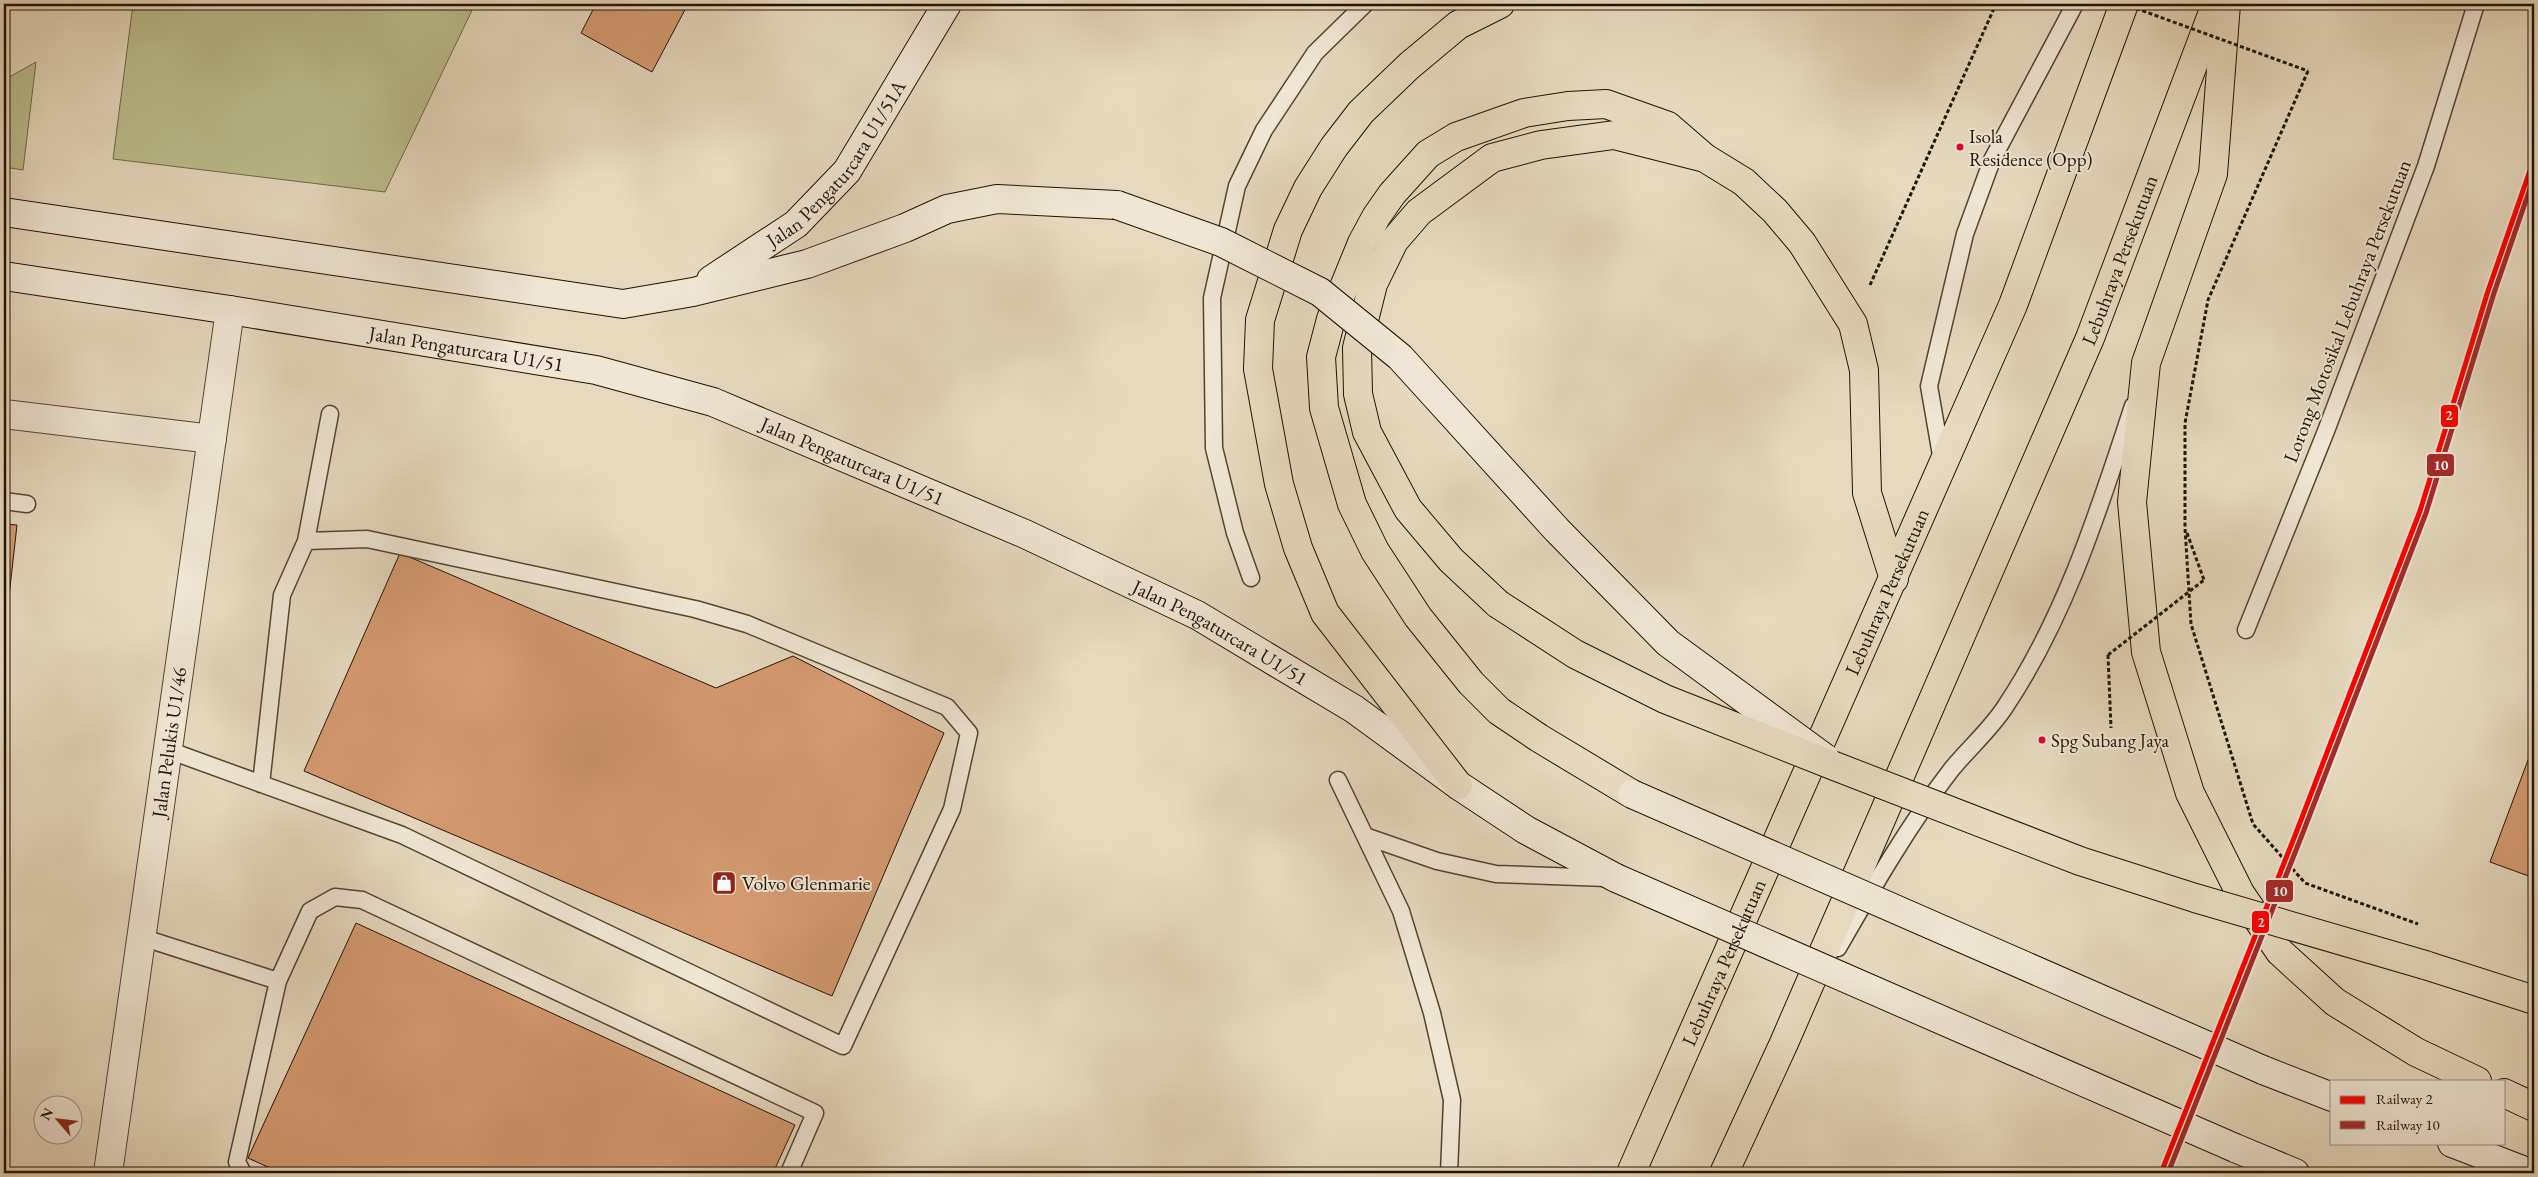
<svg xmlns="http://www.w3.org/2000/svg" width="2538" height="1177" viewBox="0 0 2538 1177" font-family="'EB Garamond',serif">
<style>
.green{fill:#bbbe8d;stroke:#706848}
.building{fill:#d59a72;stroke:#251104}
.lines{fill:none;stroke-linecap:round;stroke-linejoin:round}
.lane-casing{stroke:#554332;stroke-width:19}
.street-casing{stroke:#554332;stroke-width:30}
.secondary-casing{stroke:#251104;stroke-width:30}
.highway-casing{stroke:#251104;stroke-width:30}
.path{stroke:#251104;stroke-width:3;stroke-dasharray:4 2.5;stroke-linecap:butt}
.lane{stroke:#efe6d5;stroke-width:16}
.street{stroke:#efe6d5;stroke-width:28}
.secondary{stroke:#efe6d5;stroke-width:28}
.highway{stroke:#e6d9be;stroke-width:28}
.secondary-bridge-casing{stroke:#251104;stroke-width:30;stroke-linecap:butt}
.highway-bridge-casing{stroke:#251104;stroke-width:30;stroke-linecap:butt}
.path-bridge{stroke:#251104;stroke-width:3;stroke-dasharray:4 2.5;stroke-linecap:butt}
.secondary-bridge{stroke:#efe6d5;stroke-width:28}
.highway-bridge{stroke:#e6d9be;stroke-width:28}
.rail-1-casing{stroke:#efe6d5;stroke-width:9}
.rail-2-casing{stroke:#efe6d5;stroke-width:9}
.rail-1{stroke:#f00;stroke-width:5}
.rail-2{stroke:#a52a2a;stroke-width:5}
.bus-dot{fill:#e4002b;stroke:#efe6d5;stroke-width:2}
.labels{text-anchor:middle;stroke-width:4;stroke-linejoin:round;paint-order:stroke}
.bus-label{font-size:19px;fill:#251104;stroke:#efe6d5;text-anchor:start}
.street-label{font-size:20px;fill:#251104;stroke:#efe6d5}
.poi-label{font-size:20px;fill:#251104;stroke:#efe6d5;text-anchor:start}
.line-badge{stroke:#efe6d5;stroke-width:2}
.badge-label{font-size:14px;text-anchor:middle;font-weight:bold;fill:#fff}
</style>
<rect width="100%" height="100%" fill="#e6d9be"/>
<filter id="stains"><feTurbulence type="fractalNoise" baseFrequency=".004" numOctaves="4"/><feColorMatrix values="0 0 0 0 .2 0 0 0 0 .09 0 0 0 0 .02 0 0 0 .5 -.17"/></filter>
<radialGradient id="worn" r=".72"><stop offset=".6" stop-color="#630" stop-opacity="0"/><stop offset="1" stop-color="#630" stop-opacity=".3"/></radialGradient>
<path class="green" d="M 133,4 L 475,4 L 385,192 L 113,159 Z
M 36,62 L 23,170 L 4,167 L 4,80 Z"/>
<path class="building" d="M 596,4 L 688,4 L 652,72 L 581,33 Z
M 4,524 L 17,525 L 4,641 Z
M 400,553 L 716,688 L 793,656 L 944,733 L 832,996 L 304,771 Z
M 2534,744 L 2534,878 L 2490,862 Z
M 356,923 L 795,1125 L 773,1173 L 281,1173 L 248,1158 Z"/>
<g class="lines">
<defs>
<path id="lane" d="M 1942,461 L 1929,386 L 1965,234 L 1992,160 L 2075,4
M 4,501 L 27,504
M 1251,578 L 1235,533 L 1214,448 L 1212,298 L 1237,186 L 1264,130 L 1315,53 L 1365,4
M 2246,630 L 2326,431 L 2426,166 L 2476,4
M 168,750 L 402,835 L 843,1046 L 952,809 L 969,733 L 947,707 L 747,624 L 695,609 L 367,539 L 306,541
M 1338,780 L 1401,911 L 1432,1013 L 1452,1100 L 1449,1173
M 261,784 L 282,595 L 306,541 L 330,414
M 1365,836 L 1437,861 L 1496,874 L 1607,878
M 141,937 L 278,981
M 1838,948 C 1873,887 1908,826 1951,770 C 1968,749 1990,730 2005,707 C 2066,616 2099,509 2133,406
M 243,1173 L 237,1162 L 278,981 L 310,911 L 335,897 L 362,900 L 815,1113 L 789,1173"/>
<g id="street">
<path d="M 4,414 L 212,439"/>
<path id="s1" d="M 108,1173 L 230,310"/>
</g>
<g id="secondary">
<path d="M 4,212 L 623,304 L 693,292 L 807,264 L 905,228 L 947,209 L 997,199 L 1117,205"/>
<path id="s2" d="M 4,276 L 230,310 L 596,370 L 713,402 L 1025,534 L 1197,615 L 1354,709 L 1458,785 L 1526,830 L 1616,878"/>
<path id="s3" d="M 711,280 L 796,224 L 847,171 L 947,4"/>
<path d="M 2263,1070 L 2332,1097"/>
<path d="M 2452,1143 L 2530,1173"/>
<path d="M 2235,1148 L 2295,1173"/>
</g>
<g id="highway">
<path d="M 2226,4 L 2213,174 L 2146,363 L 2132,502 L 2146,652 L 2190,793 L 2240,893 L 2280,952 L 2335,1002 L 2416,1052 L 2477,1081"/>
<path d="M 1498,604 L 1451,560 L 1408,509 L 1367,432 L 1358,394 L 1357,348 L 1373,284 L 1394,241 L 1419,212 L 1492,158 L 1541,145 L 1614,135 L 1701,157"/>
<path d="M 1458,785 L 1325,613 L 1298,548 L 1279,484 L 1258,369 L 1260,320 L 1288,230 L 1308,188 L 1334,147 L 1361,112 L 1409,66 L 1458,25 L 1500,4"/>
<path d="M 1632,794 L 1539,738 L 1499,711 L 1471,683 L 1418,617 L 1375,551 L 1352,504 L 1324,408 L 1321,357 L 1331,319 L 1362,243 L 1376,217 L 1392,194 L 1428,154 L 1456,137 L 1524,113 L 1568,106 L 1606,104 L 1668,126 L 1705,158 L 1744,182 L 1775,211 L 1802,243 L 1853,324 L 1864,370 L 1867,493 L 1894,579"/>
<path d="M 2425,965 L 2534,1000"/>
<path d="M 2504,1093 L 2534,1107"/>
<path id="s4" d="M 1631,1173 L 2013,305 L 2124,4"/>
<path id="s5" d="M 1724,1173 L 1784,1043 L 2090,338 L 2216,4"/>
</g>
</defs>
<use href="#lane" class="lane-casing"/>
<use href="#street" class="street-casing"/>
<use href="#secondary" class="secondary-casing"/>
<use href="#highway" class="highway-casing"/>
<path class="path" d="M 2308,71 L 2208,300 L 2185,423 L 2185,528 L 2191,624 L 2253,824 L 2305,883 L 2418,924
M 1870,285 L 1996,4
M 2187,533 L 2204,580
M 2108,655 L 2111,728"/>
<use href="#lane" class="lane"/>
<use href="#street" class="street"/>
<use href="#secondary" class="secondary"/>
<use href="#highway" class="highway"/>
<defs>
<path id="secondary-bridge" d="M 1117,205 L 1221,242 L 1320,292 L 1400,357 L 1557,530 L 1668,643 L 1825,758
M 1632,794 L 2263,1070
M 1616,878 L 2235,1148"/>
<path id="highway-bridge" d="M 1498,604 L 1575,654 L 1665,699 L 1837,767 L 2080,861 L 2195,898 L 2425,965"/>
</defs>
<use href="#secondary-bridge" class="secondary-bridge-casing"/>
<use href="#highway-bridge" class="highway-bridge-casing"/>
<path class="path-bridge" d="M 2124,4 L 2308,71
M 2108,655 L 2204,580"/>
<use href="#secondary-bridge" class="secondary-bridge"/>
<use href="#highway-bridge" class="highway-bridge"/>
<defs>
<path id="rail-1" d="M 2161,1173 L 2296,833 L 2420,511 L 2488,291 L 2534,159"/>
<path id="rail-2" d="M 2168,1173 L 2302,835 L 2426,513 L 2494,293 L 2534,177"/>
</defs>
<use href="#rail-1" class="rail-1-casing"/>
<use href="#rail-2" class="rail-2-casing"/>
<use href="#rail-1" class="rail-1"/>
<use href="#rail-2" class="rail-2"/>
</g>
<defs>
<symbol id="shop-square" viewBox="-11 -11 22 22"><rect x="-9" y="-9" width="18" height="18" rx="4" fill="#8f2418" stroke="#efe6d5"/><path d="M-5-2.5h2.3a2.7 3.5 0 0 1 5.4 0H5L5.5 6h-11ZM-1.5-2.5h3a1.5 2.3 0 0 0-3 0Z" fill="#fff"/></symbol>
</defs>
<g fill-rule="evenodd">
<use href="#shop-square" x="710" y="869" width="28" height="28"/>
</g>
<g class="bus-dot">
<circle cx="1960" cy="147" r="4.5"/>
<circle cx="2042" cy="740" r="4.5"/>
</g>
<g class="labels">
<g class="bus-label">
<text x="1969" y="143">Isola<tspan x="1969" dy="23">Residence (Opp)</tspan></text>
<text x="2051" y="747">Spg Subang Jaya</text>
</g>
<g class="street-label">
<text dy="7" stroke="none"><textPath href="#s3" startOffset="174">Jalan Pengaturcara U1/51A</textPath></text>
<text dy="7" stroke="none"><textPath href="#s5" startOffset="995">Lebuhraya Persekutuan</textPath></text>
<text transform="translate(2347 311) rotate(-69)" y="7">Lorong Motosikal Lebuhraya Persekutuan</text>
<text dy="7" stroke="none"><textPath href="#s2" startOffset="468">Jalan Pengaturcara U1/51</textPath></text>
<text dy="7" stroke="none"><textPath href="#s2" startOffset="872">Jalan Pengaturcara U1/51</textPath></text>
<text dy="7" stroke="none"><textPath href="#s4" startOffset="635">Lebuhraya Persekutuan</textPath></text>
<text dy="7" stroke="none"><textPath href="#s2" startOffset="1278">Jalan Pengaturcara U1/51</textPath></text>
<text dy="7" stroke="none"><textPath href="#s1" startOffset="435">Jalan Pelukis U1/46</textPath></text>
<text dy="7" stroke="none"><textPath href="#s4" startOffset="230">Lebuhraya Persekutuan</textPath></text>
</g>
<g class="poi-label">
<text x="742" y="890">Volvo Glenmarie</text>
</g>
</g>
<g class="line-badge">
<rect x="2440" y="404" width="19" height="24" rx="5" fill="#f00"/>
<rect x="2426" y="453" width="29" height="24" rx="5" fill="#a52a2a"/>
<rect x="2265" y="879" width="29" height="24" rx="5" fill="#a52a2a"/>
<rect x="2251" y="910" width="19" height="24" rx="5" fill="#f00"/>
</g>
<g class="badge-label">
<text x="2449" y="420">2</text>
<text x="2441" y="470">10</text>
<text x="2280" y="896">10</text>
<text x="2261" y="927">2</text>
</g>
<rect width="2538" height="1177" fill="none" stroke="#e6d9be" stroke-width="20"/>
<rect x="5" y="5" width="2528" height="1167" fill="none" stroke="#251104" stroke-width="2.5"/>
<rect x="10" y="10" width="2518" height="1157" fill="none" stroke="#251104"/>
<rect x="2330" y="1080" width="175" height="65" fill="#efe6d5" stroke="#9e9181"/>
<rect x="2340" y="1096" width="25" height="8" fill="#ff0000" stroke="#9e9181"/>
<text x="2376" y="1104" font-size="15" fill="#251104">Railway 2</text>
<rect x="2340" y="1121" width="25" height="8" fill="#a52a2a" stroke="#9e9181"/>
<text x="2376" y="1130" font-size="15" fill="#251104">Railway 10</text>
<g transform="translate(58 1120) rotate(298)"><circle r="24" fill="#efe6d5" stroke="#9e9181"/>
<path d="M0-4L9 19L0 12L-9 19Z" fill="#8f2418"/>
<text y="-8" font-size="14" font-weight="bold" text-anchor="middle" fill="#251104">N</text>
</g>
<rect width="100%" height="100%" filter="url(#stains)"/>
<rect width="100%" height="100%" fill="url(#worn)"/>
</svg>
